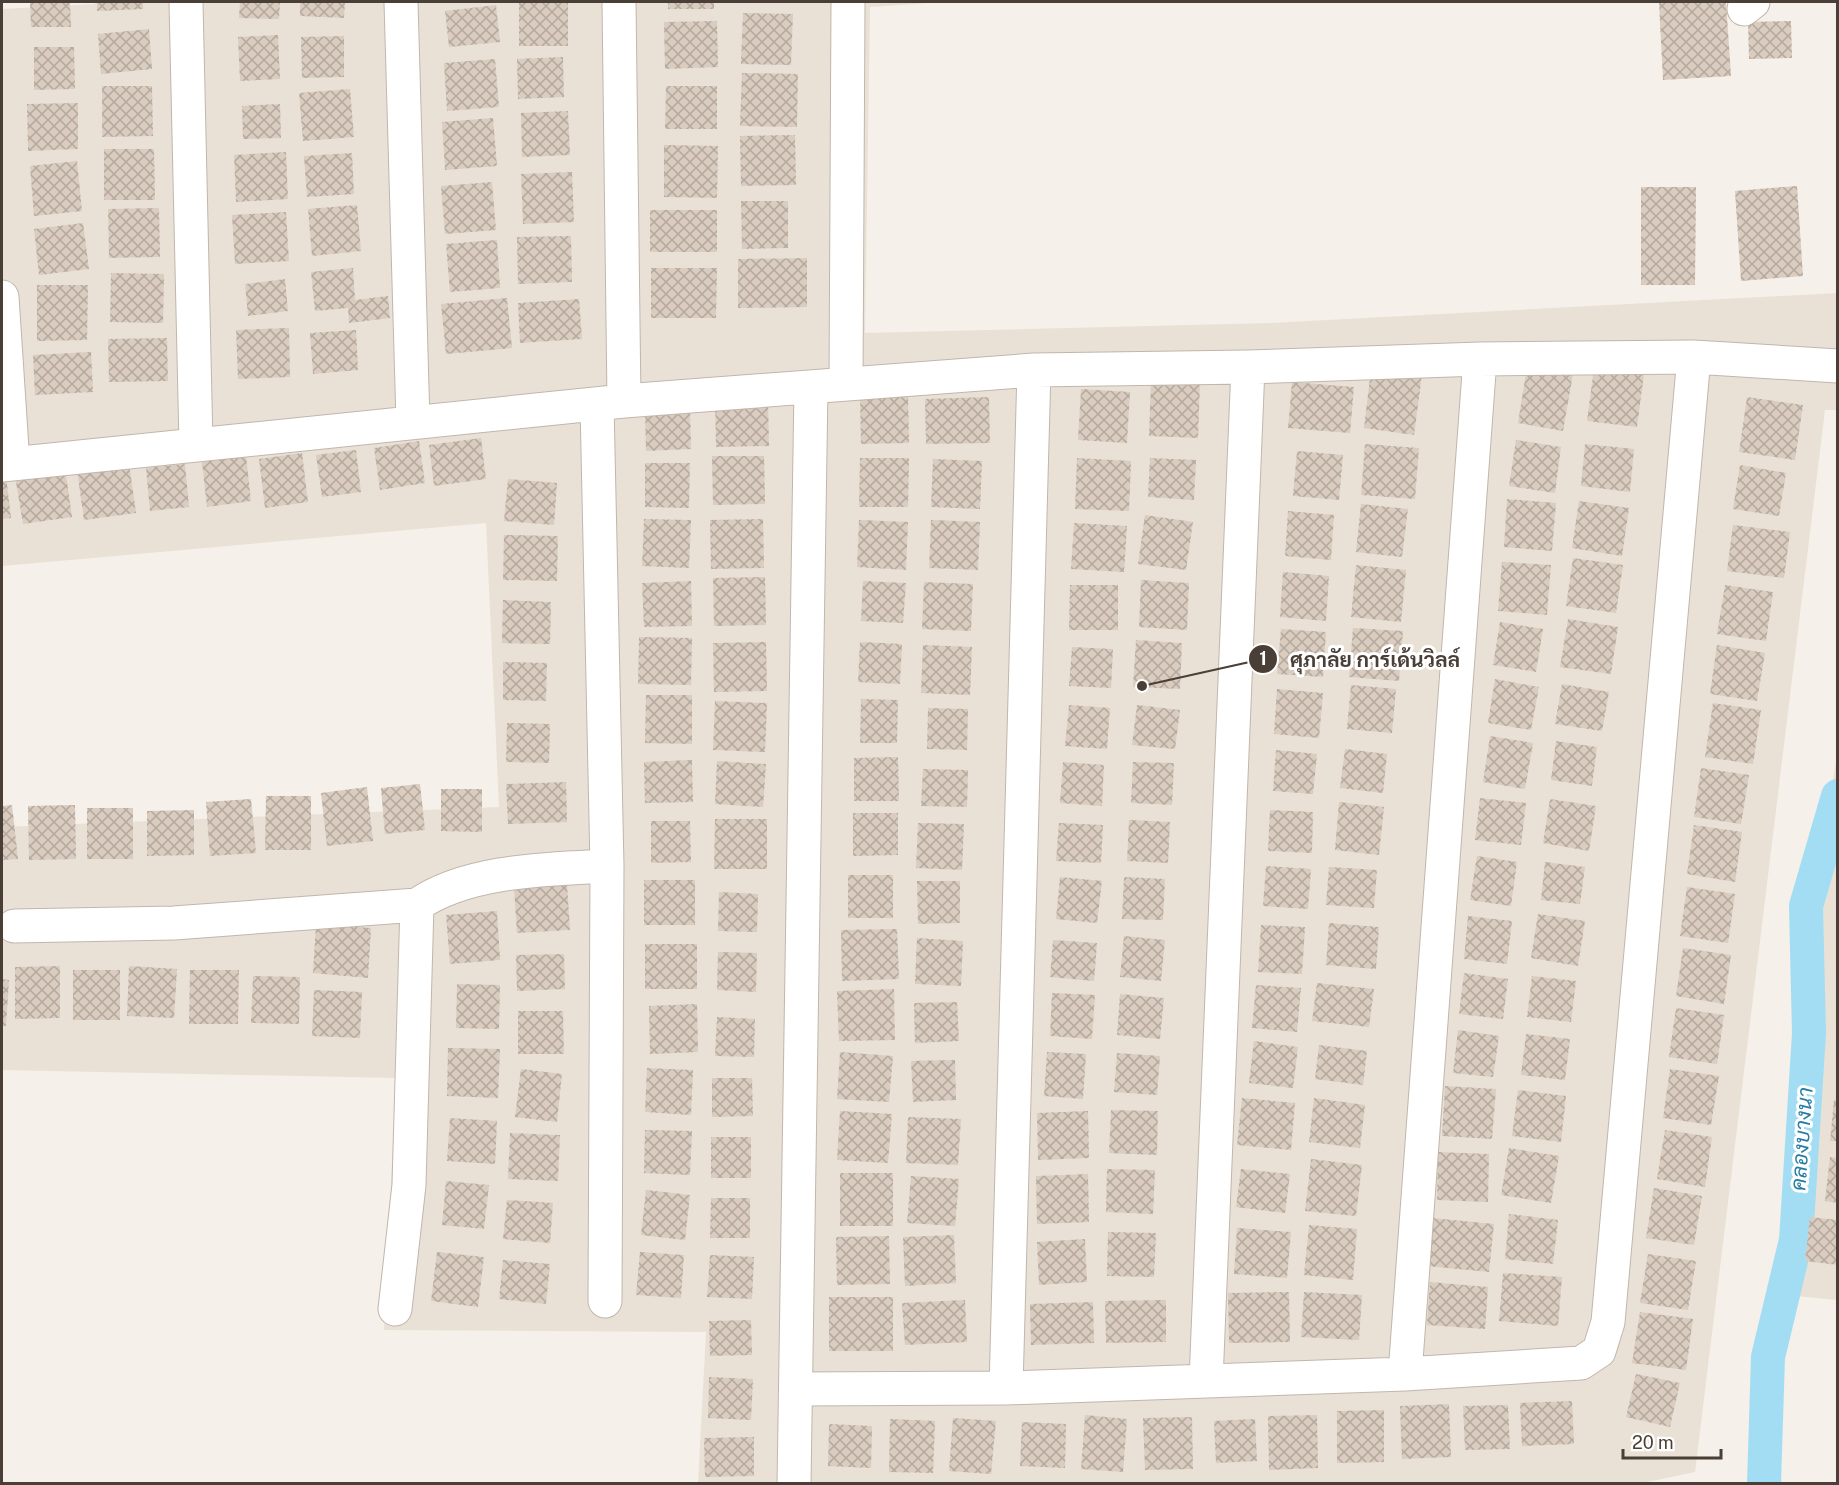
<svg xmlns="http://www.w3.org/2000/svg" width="1839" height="1485" viewBox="0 0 1839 1485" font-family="'Public Sans',Sarabun,sans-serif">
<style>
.residential{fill:#e9e1d6}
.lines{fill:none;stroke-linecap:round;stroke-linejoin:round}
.canal{stroke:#a3ddf4;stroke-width:34}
.building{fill:url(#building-cross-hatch)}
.minor-casing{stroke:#c1b6ab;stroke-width:35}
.minor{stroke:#fff;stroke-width:33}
.labels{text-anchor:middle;stroke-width:6;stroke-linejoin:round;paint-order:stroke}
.water-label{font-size:21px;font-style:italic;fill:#267da2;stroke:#fff}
.leader{fill:none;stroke:#493f37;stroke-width:2}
.callout-dot{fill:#493f37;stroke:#fff;stroke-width:2}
.mark-label{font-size:18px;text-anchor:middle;font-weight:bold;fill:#fff}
.callout-label{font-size:21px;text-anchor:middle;font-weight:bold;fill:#493f37;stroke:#fff;stroke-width:6;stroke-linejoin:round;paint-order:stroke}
</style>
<defs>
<pattern id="building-cross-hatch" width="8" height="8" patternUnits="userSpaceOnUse" patternTransform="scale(1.5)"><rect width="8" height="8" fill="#dacdc0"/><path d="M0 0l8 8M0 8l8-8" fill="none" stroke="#b3a89d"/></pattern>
</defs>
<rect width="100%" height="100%" fill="#f5f0e9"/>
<path class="residential" d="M 95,2 L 944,2 L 870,7 L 865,333 L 1271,323 L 1837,293 L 1837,410 L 1825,410 L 1695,1472 L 1638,1484 L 698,1483 L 706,1332 L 384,1330 L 396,1078 L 2,1070 L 2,827 L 499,807 L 486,523 L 2,566 L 2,9 L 95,4 Z
M 1837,755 L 1837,1300 L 1796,1296 L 1812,910 Z"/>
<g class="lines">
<path class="canal" d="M 1764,1484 L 1768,1357 L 1796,1240 L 1809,1033 L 1806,906 L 1838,796"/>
</g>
<path class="building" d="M 30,2 L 70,2 L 71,27 L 31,27 Z
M 97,2 L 143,2 L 143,9 L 97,11 Z
M 240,2 L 280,2 L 279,19 L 239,18 Z
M 300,2 L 345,2 L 344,18 L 300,16 Z
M 519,2 L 568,2 L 568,46 L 519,46 Z
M 668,2 L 714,2 L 714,9 L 668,9 Z
M 1678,2 L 1726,2 L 1731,76 L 1663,80 L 1659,3 Z
M 496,5 L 500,42 L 449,47 L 445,11 Z
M 743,13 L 793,14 L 791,65 L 741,64 Z
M 717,21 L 718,67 L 665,69 L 664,22 Z
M 1791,21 L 1792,58 L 1749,59 L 1748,22 Z
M 149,29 L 152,69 L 101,74 L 98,34 Z
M 278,35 L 280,79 L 240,81 L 238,37 Z
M 344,36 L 344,77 L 302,78 L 301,37 Z
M 34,47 L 74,47 L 75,89 L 34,90 Z
M 563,57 L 564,97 L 518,99 L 517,59 Z
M 495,59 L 499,107 L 447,111 L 444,63 Z
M 742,73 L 798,74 L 797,127 L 740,126 Z
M 102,86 L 152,86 L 153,136 L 102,137 Z
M 666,86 L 717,86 L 717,129 L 665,129 Z
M 350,89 L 354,137 L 303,141 L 299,93 Z
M 78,103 L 78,149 L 28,151 L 27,104 Z
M 280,104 L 281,138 L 243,139 L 242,106 Z
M 568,111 L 570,155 L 522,157 L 521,113 Z
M 493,118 L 497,166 L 445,170 L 442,122 Z
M 795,135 L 796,185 L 741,186 L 740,136 Z
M 664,145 L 718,146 L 717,198 L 664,197 Z
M 104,149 L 154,149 L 155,200 L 104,200 Z
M 286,152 L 288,199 L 236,202 L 234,155 Z
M 352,153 L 354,194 L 307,197 L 304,156 Z
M 77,161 L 82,211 L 34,216 L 30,166 Z
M 572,172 L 574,222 L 523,224 L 521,174 Z
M 492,182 L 496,230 L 445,234 L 441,186 Z
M 1797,186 L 1803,276 L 1741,281 L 1735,191 Z
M 1641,187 L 1696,187 L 1695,285 L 1641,285 Z
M 741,201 L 788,201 L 788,248 L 742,249 Z
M 357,205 L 361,251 L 312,256 L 308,209 Z
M 159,208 L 160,257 L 109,258 L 108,209 Z
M 650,210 L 717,210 L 717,252 L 650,252 Z
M 286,212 L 289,261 L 235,264 L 232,215 Z
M 83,223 L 89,269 L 39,275 L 34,229 Z
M 571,236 L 572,282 L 518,284 L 517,237 Z
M 497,240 L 500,288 L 450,292 L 446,244 Z
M 807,258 L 807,307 L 738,308 L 738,259 Z
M 353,268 L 355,300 L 388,296 L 390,318 L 349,323 L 348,308 L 315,311 L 311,272 Z
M 651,268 L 717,268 L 716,318 L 651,318 Z
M 111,273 L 164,274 L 163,323 L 110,322 Z
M 285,279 L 288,311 L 248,316 L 245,284 Z
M 37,285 L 88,285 L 87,340 L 37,341 Z
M 507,298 L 512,348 L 446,354 L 441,304 Z
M 579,299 L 582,339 L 520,343 L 518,303 Z
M 289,328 L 290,377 L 238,379 L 236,330 Z
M 356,330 L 358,370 L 313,374 L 310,333 Z
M 167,338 L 168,381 L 109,382 L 108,339 Z
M 91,352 L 93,392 L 35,395 L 33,355 Z
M 1527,367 L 1573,374 L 1563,431 L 1518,423 Z
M 1594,368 L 1644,374 L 1637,427 L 1587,421 Z
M 1371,369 L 1422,375 L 1414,435 L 1364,428 Z
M 1151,382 L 1200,384 L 1198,438 L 1149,436 Z
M 1292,382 L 1354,387 L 1350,433 L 1288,428 Z
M 1081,389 L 1130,392 L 1127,443 L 1078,440 Z
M 908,395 L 909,443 L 861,444 L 860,396 Z
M 768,397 L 769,446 L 716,447 L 715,398 Z
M 989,397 L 990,443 L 926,444 L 925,399 Z
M 1747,397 L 1803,405 L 1795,460 L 1739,452 Z
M 690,406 L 691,449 L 646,451 L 645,408 Z
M 481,438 L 486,479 L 434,486 L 429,445 Z
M 1516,440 L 1561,447 L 1555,493 L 1509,486 Z
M 419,441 L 425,483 L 380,490 L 374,448 Z
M 1365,444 L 1419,448 L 1415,499 L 1361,495 Z
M 1585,444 L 1634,449 L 1630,492 L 1581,486 Z
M 356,450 L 361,492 L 322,497 L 316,455 Z
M 1297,451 L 1343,455 L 1339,500 L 1293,496 Z
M 302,453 L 308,502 L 265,508 L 259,459 Z
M 246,456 L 251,501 L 207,507 L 202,462 Z
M 712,456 L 764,456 L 765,504 L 713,505 Z
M 860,458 L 909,458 L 908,507 L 859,507 Z
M 1077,458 L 1131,461 L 1129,511 L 1075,509 Z
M 1150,458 L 1196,460 L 1194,500 L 1148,497 Z
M 933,459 L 982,461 L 980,509 L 931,507 Z
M 129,463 L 136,513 L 84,520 L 77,470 Z
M 645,463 L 690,463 L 689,508 L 645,507 Z
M 185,464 L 189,507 L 150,511 L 146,468 Z
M 1740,465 L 1786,473 L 1779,516 L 1733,509 Z
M 65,468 L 72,517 L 23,524 L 15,476 Z
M 2,476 L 6,476 L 11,518 L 2,519 Z
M 508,479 L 557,483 L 554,525 L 504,521 Z
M 1507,499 L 1556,503 L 1552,551 L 1504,547 Z
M 1579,501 L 1629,508 L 1622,556 L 1572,548 Z
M 1361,504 L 1408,509 L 1402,557 L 1356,552 Z
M 1288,511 L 1334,515 L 1331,560 L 1285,556 Z
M 1145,515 L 1193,522 L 1186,570 L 1138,564 Z
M 644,519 L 691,520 L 689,568 L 642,566 Z
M 763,519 L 764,568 L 711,569 L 710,520 Z
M 859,520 L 908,522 L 906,570 L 857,567 Z
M 931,520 L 980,522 L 978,570 L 929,568 Z
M 1074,523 L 1127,526 L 1124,572 L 1071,569 Z
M 1733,525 L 1790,532 L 1784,578 L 1727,571 Z
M 504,535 L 558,536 L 557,581 L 503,580 Z
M 1573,558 L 1623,565 L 1616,613 L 1566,606 Z
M 1502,562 L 1551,565 L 1547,615 L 1498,611 Z
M 1356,565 L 1406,570 L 1401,622 L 1351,617 Z
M 1283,572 L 1329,576 L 1326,621 L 1280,617 Z
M 765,577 L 766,625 L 714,626 L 713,578 Z
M 1141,580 L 1189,583 L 1187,630 L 1139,627 Z
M 691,581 L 692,626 L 644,627 L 642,583 Z
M 863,581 L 906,583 L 903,623 L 861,621 Z
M 924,582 L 973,584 L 971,631 L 922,629 Z
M 1070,585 L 1118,585 L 1118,630 L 1069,630 Z
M 1725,585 L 1773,592 L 1766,641 L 1717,634 Z
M 503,600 L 551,602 L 550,644 L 502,643 Z
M 1568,619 L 1618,627 L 1611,674 L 1560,667 Z
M 1500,622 L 1543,629 L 1536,672 L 1493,665 Z
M 1353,628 L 1403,631 L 1399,681 L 1349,677 Z
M 1281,629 L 1326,632 L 1323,677 L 1277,674 Z
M 639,637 L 692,638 L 691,685 L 638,684 Z
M 1136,640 L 1182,643 L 1180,689 L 1133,687 Z
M 766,642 L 767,691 L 714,692 L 713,643 Z
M 860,642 L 902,644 L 900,684 L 858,682 Z
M 923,645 L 972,647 L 970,695 L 921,693 Z
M 1717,645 L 1765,653 L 1757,701 L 1710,694 Z
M 1072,647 L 1113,649 L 1111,688 L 1069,686 Z
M 503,662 L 547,663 L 546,701 L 503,700 Z
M 1495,679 L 1539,687 L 1531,730 L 1488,723 Z
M 1562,684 L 1609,692 L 1602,731 L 1555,724 Z
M 1351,685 L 1396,689 L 1392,733 L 1347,729 Z
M 1277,689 L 1323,693 L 1319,738 L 1274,734 Z
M 646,695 L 692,695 L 692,744 L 645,743 Z
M 861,699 L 898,700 L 897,743 L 860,743 Z
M 715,701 L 767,703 L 765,752 L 713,750 Z
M 1713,703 L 1761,710 L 1753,764 L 1705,757 Z
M 1069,705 L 1110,708 L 1107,749 L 1065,746 Z
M 1137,705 L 1180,710 L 1175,749 L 1132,745 Z
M 928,708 L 968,709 L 967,750 L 927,749 Z
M 507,723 L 550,724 L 549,763 L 506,762 Z
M 1490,736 L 1533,743 L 1525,789 L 1483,782 Z
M 1556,741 L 1597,747 L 1592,786 L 1551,780 Z
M 1345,749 L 1387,754 L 1383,793 L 1340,788 Z
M 1276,750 L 1317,754 L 1313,794 L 1273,791 Z
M 898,757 L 899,801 L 854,801 L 854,758 Z
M 692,760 L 693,802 L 645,803 L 644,762 Z
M 717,761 L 766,764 L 763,807 L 715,804 Z
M 1063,762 L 1104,765 L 1102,806 L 1060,803 Z
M 1133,762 L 1174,763 L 1172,805 L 1131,803 Z
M 1701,768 L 1749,775 L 1741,824 L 1694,817 Z
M 923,769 L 968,770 L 967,807 L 921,806 Z
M 566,782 L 567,822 L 508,824 L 506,784 Z
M 420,784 L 425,830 L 385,834 L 381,788 Z
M 367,787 L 373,841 L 327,846 L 321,793 Z
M 441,789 L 482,789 L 482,832 L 441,831 Z
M 266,796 L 311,796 L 311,850 L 265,850 Z
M 1480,798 L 1526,803 L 1521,845 L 1475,840 Z
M 251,799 L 256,853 L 210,856 L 206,802 Z
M 1550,799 L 1596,806 L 1589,851 L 1543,843 Z
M 1339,802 L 1384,807 L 1379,855 L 1335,850 Z
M 12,805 L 18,859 L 2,860 L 2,806 Z
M 75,805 L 76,859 L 29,860 L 28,806 Z
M 87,808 L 133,808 L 133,859 L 87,859 Z
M 194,810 L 194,855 L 147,856 L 147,811 Z
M 1270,810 L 1313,812 L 1312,853 L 1268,851 Z
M 853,813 L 898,813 L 898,855 L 853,856 Z
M 715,819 L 767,819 L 767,869 L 714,869 Z
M 1129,820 L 1170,822 L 1168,863 L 1127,861 Z
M 651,821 L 690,821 L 691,862 L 651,863 Z
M 918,823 L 964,824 L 962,870 L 916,868 Z
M 1059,823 L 1103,825 L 1101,863 L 1056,861 Z
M 1694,825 L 1742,832 L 1735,882 L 1687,874 Z
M 1477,856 L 1517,862 L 1511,906 L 1470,900 Z
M 1545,862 L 1585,867 L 1580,904 L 1541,900 Z
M 1266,866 L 1311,869 L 1308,909 L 1263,906 Z
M 1329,867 L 1377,870 L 1374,908 L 1326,905 Z
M 848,875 L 893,875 L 893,918 L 848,918 Z
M 1060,877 L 1102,881 L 1097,923 L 1056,919 Z
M 1124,877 L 1165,879 L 1163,920 L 1122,919 Z
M 644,880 L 695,880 L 695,925 L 644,925 Z
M 917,881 L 960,881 L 960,923 L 918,924 Z
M 567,884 L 570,930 L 517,933 L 514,887 Z
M 1687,887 L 1735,894 L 1728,943 L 1680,936 Z
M 719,892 L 758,894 L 757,932 L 718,931 Z
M 497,911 L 500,960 L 450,964 L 446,915 Z
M 1538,914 L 1585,921 L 1578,966 L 1531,958 Z
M 1468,916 L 1512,921 L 1507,964 L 1464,959 Z
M 1329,923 L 1379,927 L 1376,969 L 1326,965 Z
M 316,924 L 371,928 L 368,978 L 313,973 Z
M 1261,925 L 1305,927 L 1302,974 L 1258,972 Z
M 897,929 L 899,979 L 842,981 L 841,930 Z
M 1124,936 L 1165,940 L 1161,981 L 1120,977 Z
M 917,938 L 963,941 L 961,986 L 915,984 Z
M 1053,940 L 1097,943 L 1094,981 L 1050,977 Z
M 645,944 L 697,944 L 697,989 L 645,989 Z
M 1683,948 L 1731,955 L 1724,1004 L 1676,996 Z
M 718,952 L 757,953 L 756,992 L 717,990 Z
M 564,954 L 565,989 L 517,991 L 516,955 Z
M 60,966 L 60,1018 L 15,1019 L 15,967 Z
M 129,966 L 177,969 L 174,1018 L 127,1016 Z
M 73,970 L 120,970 L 120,1020 L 73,1020 Z
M 190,970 L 239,970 L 238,1024 L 189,1024 Z
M 1464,973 L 1508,979 L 1503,1019 L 1459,1014 Z
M 253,976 L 300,977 L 299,1024 L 251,1023 Z
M 1532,976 L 1576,981 L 1571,1022 L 1527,1017 Z
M 2,979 L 9,980 L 6,1026 L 2,1026 Z
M 1317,983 L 1374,989 L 1369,1027 L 1312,1021 Z
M 457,984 L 500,985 L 499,1029 L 456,1028 Z
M 1256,985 L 1301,988 L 1297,1032 L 1252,1028 Z
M 894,989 L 895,1040 L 839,1041 L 837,991 Z
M 314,990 L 362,992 L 360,1038 L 312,1036 Z
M 1052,993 L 1095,995 L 1092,1039 L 1050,1036 Z
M 1120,994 L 1164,998 L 1160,1039 L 1117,1035 Z
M 957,1002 L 959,1041 L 915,1043 L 914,1003 Z
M 697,1004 L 698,1052 L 650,1054 L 649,1006 Z
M 1676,1008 L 1724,1015 L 1717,1064 L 1669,1057 Z
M 518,1011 L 563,1011 L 564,1054 L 518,1054 Z
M 717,1017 L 755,1019 L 754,1057 L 715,1056 Z
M 1458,1030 L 1499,1036 L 1493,1077 L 1453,1073 Z
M 1526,1034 L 1570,1039 L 1565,1080 L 1521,1075 Z
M 1254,1041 L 1298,1047 L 1293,1088 L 1249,1083 Z
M 1319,1045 L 1367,1051 L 1363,1085 L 1315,1079 Z
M 448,1048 L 500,1049 L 498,1098 L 447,1096 Z
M 840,1052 L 893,1056 L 889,1102 L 837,1099 Z
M 1047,1052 L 1086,1054 L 1083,1099 L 1044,1096 Z
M 1117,1053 L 1160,1056 L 1157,1095 L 1114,1092 Z
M 955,1060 L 956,1100 L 913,1102 L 911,1061 Z
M 647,1068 L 693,1070 L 691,1115 L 645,1112 Z
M 521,1069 L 562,1074 L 557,1122 L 515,1117 Z
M 1670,1069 L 1719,1076 L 1711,1125 L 1663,1118 Z
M 712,1078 L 752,1078 L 753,1116 L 712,1117 Z
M 1445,1086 L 1496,1089 L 1492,1139 L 1442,1136 Z
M 1518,1090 L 1566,1096 L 1561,1142 L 1512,1136 Z
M 1242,1098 L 1295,1103 L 1291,1150 L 1237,1145 Z
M 1314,1098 L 1365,1105 L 1360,1148 L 1309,1142 Z
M 1834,1100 L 1838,1100 L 1838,1141 L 1830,1141 Z
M 1111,1110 L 1158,1111 L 1157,1155 L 1109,1153 Z
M 840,1111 L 892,1114 L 888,1163 L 837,1160 Z
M 1088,1111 L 1089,1158 L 1038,1160 L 1037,1113 Z
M 908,1117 L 961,1119 L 958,1165 L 906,1163 Z
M 450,1118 L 497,1121 L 495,1164 L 447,1161 Z
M 645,1130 L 692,1131 L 690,1175 L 644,1173 Z
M 1665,1130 L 1712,1137 L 1705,1187 L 1657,1179 Z
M 510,1133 L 560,1135 L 558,1181 L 508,1179 Z
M 711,1137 L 751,1137 L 751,1178 L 711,1178 Z
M 1509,1148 L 1559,1156 L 1551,1203 L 1501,1195 Z
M 1438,1152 L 1489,1154 L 1488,1202 L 1437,1200 Z
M 1830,1157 L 1838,1158 L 1838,1203 L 1825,1201 Z
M 1311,1159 L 1362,1165 L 1356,1216 L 1305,1211 Z
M 1107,1169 L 1155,1170 L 1153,1214 L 1106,1212 Z
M 1241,1169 L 1290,1174 L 1285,1213 L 1236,1207 Z
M 840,1173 L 893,1173 L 893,1226 L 840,1226 Z
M 1088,1174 L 1089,1222 L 1037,1224 L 1036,1176 Z
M 911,1176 L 959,1179 L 955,1226 L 907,1223 Z
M 446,1181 L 489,1185 L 484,1229 L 442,1225 Z
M 1654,1188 L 1702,1196 L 1694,1245 L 1646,1238 Z
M 646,1190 L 690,1195 L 685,1240 L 641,1235 Z
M 711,1198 L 750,1198 L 750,1238 L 710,1238 Z
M 507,1200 L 553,1203 L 550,1243 L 503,1239 Z
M 1509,1214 L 1558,1220 L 1553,1264 L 1505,1259 Z
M 1810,1217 L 1838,1220 L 1838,1265 L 1805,1261 Z
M 1432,1218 L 1494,1224 L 1489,1272 L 1427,1266 Z
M 1309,1225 L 1357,1229 L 1353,1280 L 1304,1275 Z
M 1237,1228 L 1291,1232 L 1287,1278 L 1234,1274 Z
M 1108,1232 L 1156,1233 L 1154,1277 L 1107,1276 Z
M 954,1235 L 956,1283 L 905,1286 L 903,1237 Z
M 889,1236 L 890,1284 L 837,1285 L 836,1237 Z
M 1085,1239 L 1087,1282 L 1039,1285 L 1037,1242 Z
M 437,1252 L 484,1257 L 478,1307 L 431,1301 Z
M 640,1252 L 684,1255 L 681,1298 L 636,1295 Z
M 1648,1254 L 1696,1261 L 1688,1310 L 1640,1303 Z
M 710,1255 L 754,1257 L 752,1299 L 707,1297 Z
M 503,1260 L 550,1264 L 546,1304 L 499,1299 Z
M 1503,1273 L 1562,1277 L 1558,1326 L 1499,1321 Z
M 1430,1282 L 1488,1287 L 1485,1329 L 1427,1325 Z
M 1289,1292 L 1290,1342 L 1229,1343 L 1228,1293 Z
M 1304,1292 L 1362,1295 L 1359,1340 L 1301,1337 Z
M 829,1297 L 893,1297 L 893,1351 L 829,1351 Z
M 965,1300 L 967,1342 L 905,1345 L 902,1303 Z
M 1166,1300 L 1166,1342 L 1106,1343 L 1105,1301 Z
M 1093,1302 L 1094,1343 L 1031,1345 L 1030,1304 Z
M 1640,1312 L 1693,1319 L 1686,1370 L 1632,1363 Z
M 751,1320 L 752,1355 L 710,1356 L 709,1321 Z
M 1636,1374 L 1680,1383 L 1670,1427 L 1626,1417 Z
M 709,1377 L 753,1379 L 751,1420 L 708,1418 Z
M 1572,1401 L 1574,1444 L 1522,1446 L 1520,1403 Z
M 1449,1404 L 1451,1457 L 1402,1459 L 1400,1406 Z
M 1508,1405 L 1510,1449 L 1465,1450 L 1463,1406 Z
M 1384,1410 L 1384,1462 L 1337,1463 L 1337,1411 Z
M 1085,1415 L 1127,1419 L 1123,1472 L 1081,1469 Z
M 1317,1415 L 1318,1468 L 1269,1470 L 1268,1416 Z
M 1192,1417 L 1193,1469 L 1145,1470 L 1143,1418 Z
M 953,1418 L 996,1421 L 991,1474 L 949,1471 Z
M 890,1419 L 935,1421 L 933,1473 L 889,1472 Z
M 1255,1419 L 1257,1461 L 1216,1463 L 1214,1421 Z
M 1022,1422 L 1066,1424 L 1065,1468 L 1020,1466 Z
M 829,1424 L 872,1426 L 871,1468 L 828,1466 Z
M 754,1437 L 754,1476 L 705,1477 L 704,1438 Z"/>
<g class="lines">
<defs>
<path id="minor" d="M 186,2 L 196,444
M 401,2 L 413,422
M 619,2 L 624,401
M 1744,9 L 1753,2
M 2,297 L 13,464
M 846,383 L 848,2
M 597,404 L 607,866 L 605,1301
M 2,465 L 624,401 L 1034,370 L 1248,367 L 1480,359 L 1694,357 L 1838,366
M 14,926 L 174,923 L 417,905 C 467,870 548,869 607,866
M 395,1309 L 409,1185 L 417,905
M 1405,1374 L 1480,359
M 1206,1381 L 1248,367
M 1006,1388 L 1034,370
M 796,1389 L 1006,1388 L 1405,1374 L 1581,1363 L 1599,1351 L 1608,1322 L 1694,357
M 794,1484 L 811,387"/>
</defs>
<use href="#minor" class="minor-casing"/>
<use href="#minor" class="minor"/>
</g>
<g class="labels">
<g class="water-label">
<text transform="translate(1802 1139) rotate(-86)" y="7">คลองบางนา</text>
</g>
</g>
<path class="leader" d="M1142 686L1263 659"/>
<g class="callout-dot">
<circle cx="1142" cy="686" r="6"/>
<circle cx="1263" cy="659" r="15"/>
</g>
<g class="mark-label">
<text x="1263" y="665">1</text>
</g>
<g class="callout-label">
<text x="1375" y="667">ศุภาลัย การ์เด้นวิลล์</text>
</g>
<rect width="1839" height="1485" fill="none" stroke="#493f37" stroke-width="6"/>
<path d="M1623 1449v9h98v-9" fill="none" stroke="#493f37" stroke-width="3"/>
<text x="1632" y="1449" font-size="18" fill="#493f37" stroke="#ffffff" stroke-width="4.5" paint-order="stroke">20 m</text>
</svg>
